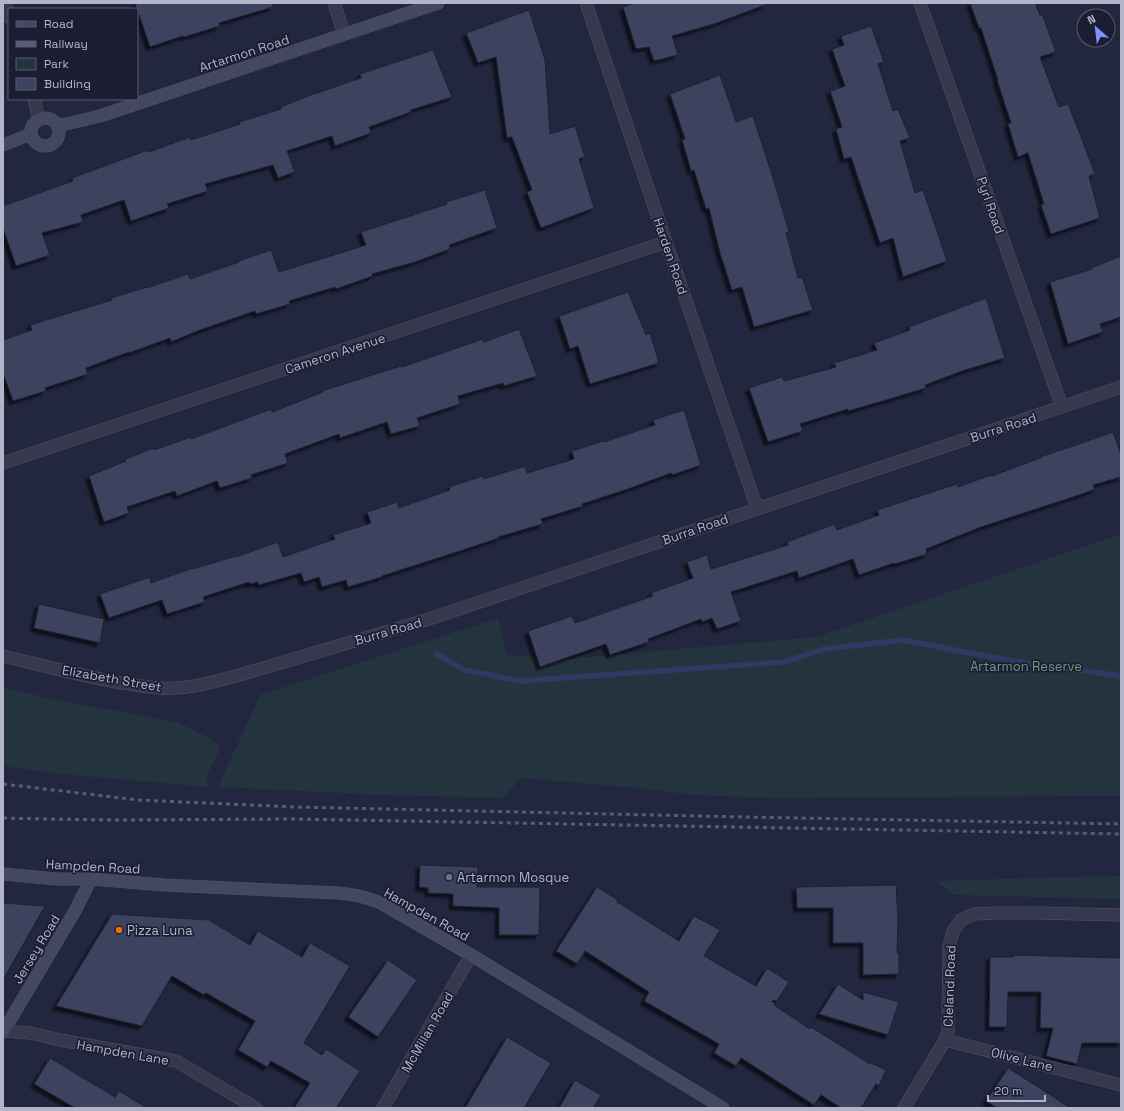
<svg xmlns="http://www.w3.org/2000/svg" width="1124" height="1111" viewBox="0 0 1124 1111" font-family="'Space Grotesk',sans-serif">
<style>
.green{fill:#24343f}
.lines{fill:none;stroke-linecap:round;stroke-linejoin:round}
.stream{stroke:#313862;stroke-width:5.5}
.building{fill:#3d425f;stroke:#1d2035;filter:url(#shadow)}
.street-casing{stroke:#515469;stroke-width:13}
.secondary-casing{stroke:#515469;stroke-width:13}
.street{stroke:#36394e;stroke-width:12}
.secondary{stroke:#444762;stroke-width:12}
.rail{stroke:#585c76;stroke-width:3;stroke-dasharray:4 4;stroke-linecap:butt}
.worship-dot{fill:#6b7280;stroke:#1b1e33;stroke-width:1.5}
.food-dot{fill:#e8710a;stroke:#1b1e33;stroke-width:1.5}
.labels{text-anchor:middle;stroke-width:3.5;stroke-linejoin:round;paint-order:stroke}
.street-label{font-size:13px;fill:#b2b4c9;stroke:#1b1e33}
.park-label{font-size:13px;fill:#679c82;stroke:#1b1e33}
.poi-label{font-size:13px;fill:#b2b4c9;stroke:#1b1e33;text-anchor:start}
</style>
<defs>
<filter id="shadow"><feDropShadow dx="-3.5" dy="3.5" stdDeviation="1" flood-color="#0009"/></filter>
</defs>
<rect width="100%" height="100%" fill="#22263e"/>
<path class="green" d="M 1121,534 L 1121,796 L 773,798 L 693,795 L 637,788 L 520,778 L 504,798 L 384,795 L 218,787 L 260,695 L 498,618 L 507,654 L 554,660 L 816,637 Z
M 3,687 L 52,699 L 177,722 L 213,740 L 220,749 L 207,775 L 208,787 L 60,774 L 3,766 Z
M 1121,876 L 1121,899 L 954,895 L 936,881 L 1063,877 Z"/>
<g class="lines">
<path class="stream" d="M 436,654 L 465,670 L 520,681 L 784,662 L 824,649 L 903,640 L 1012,661 L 1121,676"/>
</g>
<path class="building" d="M 135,3 L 272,3 L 273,7 L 219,23 L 220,26 L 184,37 L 183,36 L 150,47 Z
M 634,3 L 765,3 L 765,5 L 714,24 L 672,36 L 678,55 L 654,61 L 649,47 L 636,49 L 623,7 Z
M 970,3 L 1035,3 L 1040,15 L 1042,14 L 1056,52 L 1040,57 L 1059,107 L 1068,104 L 1080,134 L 1095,174 L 1089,176 L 1100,218 L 1051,234 L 1041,205 L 1044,204 L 1028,153 L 1018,157 L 1008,124 L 1011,123 L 997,80 L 998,80 L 981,28 L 979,28 Z
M 529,10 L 545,60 L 550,134 L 575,126 L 585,157 L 579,159 L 594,208 L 541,228 L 527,192 L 532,190 L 512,137 L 507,138 L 496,57 L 478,63 L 466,33 Z
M 871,26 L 884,62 L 878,64 L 893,111 L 898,109 L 910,138 L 900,141 L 915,193 L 923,190 L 947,261 L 903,277 L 893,238 L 880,243 L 851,157 L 844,159 L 836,129 L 842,127 L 830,91 L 845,86 L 832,49 L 844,45 L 841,36 Z
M 433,50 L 452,97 L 411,110 L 411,112 L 369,127 L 371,133 L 335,146 L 332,136 L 287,151 L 295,172 L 278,178 L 273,165 L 205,184 L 208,191 L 167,204 L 169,208 L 131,221 L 124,200 L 81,215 L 83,222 L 42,233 L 50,255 L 16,266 L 3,228 L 3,206 L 73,181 L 72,178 L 148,150 L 149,152 L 190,137 L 191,140 L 240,124 L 239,122 L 281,109 L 281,107 L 311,95 L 361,78 L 360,74 Z
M 720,75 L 736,122 L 753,116 L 774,181 L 789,232 L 786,233 L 798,278 L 802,277 L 813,310 L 754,327 L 742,287 L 732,290 L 720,253 L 709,208 L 706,209 L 694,170 L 691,171 L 682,140 L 685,139 L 670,94 Z
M 485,190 L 497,228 L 449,245 L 450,249 L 415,262 L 372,274 L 373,276 L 336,289 L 335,287 L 289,301 L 290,304 L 256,314 L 255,311 L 200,330 L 171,342 L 170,338 L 129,353 L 129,352 L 86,368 L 88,374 L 45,388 L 46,391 L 13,401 L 3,373 L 3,340 L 32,330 L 30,325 L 112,300 L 111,298 L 147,287 L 147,288 L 188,274 L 190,279 L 239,262 L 238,261 L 271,250 L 279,272 L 366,245 L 361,232 L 447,204 L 446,202 Z
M 1121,256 L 1121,317 L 1100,324 L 1103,332 L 1068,344 L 1050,282 L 1092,269 L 1091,268 Z
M 628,292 L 646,335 L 650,333 L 659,363 L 590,384 L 578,346 L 570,349 L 559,316 Z
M 986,298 L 1005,358 L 965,370 L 925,385 L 926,388 L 893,398 L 848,411 L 848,409 L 800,424 L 803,431 L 768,442 L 749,388 L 782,377 L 784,381 L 836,367 L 834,363 L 877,350 L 874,343 L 910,330 L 909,327 Z
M 519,329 L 537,376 L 504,386 L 503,383 L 458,396 L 460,404 L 417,418 L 420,426 L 391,434 L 387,422 L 340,438 L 339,434 L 285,454 L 288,463 L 251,475 L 252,478 L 220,488 L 217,481 L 177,496 L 175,491 L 127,507 L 129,513 L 104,522 L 89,476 L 126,461 L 125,459 L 154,448 L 154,450 L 191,437 L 191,439 L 271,409 L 272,412 L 323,392 L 322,391 L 401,366 L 402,367 L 483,339 L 484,342 Z
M 684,410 L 701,465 L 672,475 L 671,473 L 628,489 L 582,504 L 583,506 L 541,519 L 543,524 L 498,537 L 499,538 L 463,550 L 382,576 L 382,577 L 348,587 L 346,580 L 322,587 L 319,577 L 304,582 L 301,573 L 259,585 L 257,582 L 250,584 L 249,582 L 203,597 L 205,602 L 167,614 L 162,600 L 109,618 L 100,594 L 150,577 L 151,583 L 193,568 L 193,569 L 236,556 L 236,557 L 278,542 L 283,557 L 335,539 L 333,535 L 371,523 L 367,512 L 397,502 L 399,508 L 450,490 L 449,487 L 483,476 L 484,479 L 525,466 L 527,473 L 574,459 L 572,451 L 603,441 L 604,442 L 655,425 L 653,420 Z
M 1113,432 L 1121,454 L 1121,477 L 1093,485 L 1095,489 L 1079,495 L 981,527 L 926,549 L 927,554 L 895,564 L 894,563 L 859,575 L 853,559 L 799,578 L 797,571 L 731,592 L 741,621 L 717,629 L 712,618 L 702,622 L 701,619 L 648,639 L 649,642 L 610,655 L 606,644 L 540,667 L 528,631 L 572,616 L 575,623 L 653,596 L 651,593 L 693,578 L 687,562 L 707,555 L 711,569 L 788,545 L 787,542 L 835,524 L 837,530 L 879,515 L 877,510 L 957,484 L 958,487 L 991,475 L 992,476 L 1043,457 L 1043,456 L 1085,442 Z
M 39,604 L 104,619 L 100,643 L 34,628 Z
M 420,865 L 478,867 L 477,887 L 540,887 L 539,935 L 499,935 L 499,908 L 453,906 L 453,894 L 428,893 L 428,888 L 419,887 Z
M 896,885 L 898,920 L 897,953 L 899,953 L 899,974 L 863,975 L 863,943 L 833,943 L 833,908 L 797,908 L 796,887 Z
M 597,887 L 618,900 L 617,902 L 679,941 L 694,916 L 720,930 L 704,956 L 756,986 L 767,968 L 789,982 L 777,1001 L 773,1000 L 772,1002 L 775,1003 L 774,1005 L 810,1029 L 811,1027 L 870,1064 L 871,1063 L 886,1070 L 879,1086 L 876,1084 L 861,1108 L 841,1108 L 821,1095 L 814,1105 L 741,1058 L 736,1066 L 714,1053 L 719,1044 L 644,1001 L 649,992 L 585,951 L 577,964 L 556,951 Z
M 3,903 L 45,906 L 3,980 Z
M 112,914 L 209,920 L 250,945 L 258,931 L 302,957 L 310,943 L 350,966 L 304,1043 L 322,1055 L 326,1049 L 360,1071 L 336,1108 L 294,1108 L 310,1083 L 271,1061 L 267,1067 L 238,1050 L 255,1021 L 206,993 L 204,995 L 172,976 L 142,1026 L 56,1006 Z
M 1014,955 L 1121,958 L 1121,1043 L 1082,1043 L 1077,1064 L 1046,1056 L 1053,1028 L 1040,1028 L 1041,992 L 1008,992 L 1007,1027 L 989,1027 L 990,957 L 1014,957 Z
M 388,960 L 417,980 L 378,1037 L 348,1017 Z
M 838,984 L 863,1000 L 863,992 L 899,1002 L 888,1035 L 819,1014 Z
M 507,1037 L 551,1063 L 524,1108 L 465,1108 Z
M 50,1058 L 115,1097 L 119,1091 L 147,1108 L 75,1108 L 34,1084 Z
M 1008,1068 L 1046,1092 L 1070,1108 L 997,1108 L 986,1101 Z
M 575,1080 L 601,1095 L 593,1108 L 559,1108 Z"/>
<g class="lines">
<defs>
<path id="street" d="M 5,3 L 9,17
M 334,3 L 344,34
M 586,3 L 666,242 L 757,508
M 920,3 L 1062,407
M 34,99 L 39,120
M 3,463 L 666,242
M 3,656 C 41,665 78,675 116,682 C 131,684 146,688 161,688 C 187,690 212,682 236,676 L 426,620 L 1121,387
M 3,1031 L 31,1033 L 60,1040 L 176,1061 L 256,1108
M 945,1040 L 1121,1085
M 383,1108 L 471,955
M 904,1108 L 945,1040 L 948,1031 L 949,947 L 953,931 L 961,920 L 974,914 L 995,913 L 1040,913 L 1121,915"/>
<path id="secondary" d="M31 132a14 14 0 1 1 28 0a14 14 0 1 1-28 0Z
M 57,126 L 100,116 L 438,3
M 3,145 L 31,134
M 3,874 L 57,879 L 91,879 L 164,885 L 338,893 C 353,894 366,897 381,903 L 471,955 L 723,1108
M 3,1032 L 75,911 L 91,879"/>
</defs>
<use href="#street" class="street-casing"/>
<use href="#secondary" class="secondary-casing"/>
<use href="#street" class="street"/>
<use href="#secondary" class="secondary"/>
<path class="rail" d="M 3,784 L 138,800 L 296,807 L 744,817 L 1121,824
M 3,818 L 45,819 L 116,820 L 294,819 L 1121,834"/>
</g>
<circle class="worship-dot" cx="449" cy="877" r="4"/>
<circle class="food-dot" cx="119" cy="930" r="4"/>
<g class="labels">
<g class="street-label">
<text transform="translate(244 53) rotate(-18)" y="5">Artarmon Road</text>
<text transform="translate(991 205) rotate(71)" y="5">Pyrl Road</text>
<text transform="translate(671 256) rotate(71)" y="5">Harden Road</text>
<text transform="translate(335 353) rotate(-18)" y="5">Cameron Avenue</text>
<text transform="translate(1003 427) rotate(-18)" y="5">Burra Road</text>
<text transform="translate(695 529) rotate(-19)" y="5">Burra Road</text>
<text transform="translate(388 631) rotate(-16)" y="5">Burra Road</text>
<text transform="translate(112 678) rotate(10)" y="5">Elizabeth Street</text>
<text transform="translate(93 866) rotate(3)" y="5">Hampden Road</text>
<text transform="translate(427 914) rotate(29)" y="5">Hampden Road</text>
<text transform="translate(36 949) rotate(-59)" y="5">Jersey Road</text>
<text transform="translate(949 986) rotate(-88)" y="5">Cleland Road</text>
<text transform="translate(427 1032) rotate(-60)" y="5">McMillan Road</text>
<text transform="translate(123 1052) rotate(10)" y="5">Hampden Lane</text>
<text transform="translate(1022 1059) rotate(14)" y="5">Olive Lane</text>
</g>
<g class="park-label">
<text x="1026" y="671">Artarmon Reserve</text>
</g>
<g class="poi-label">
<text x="457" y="882">Artarmon Mosque</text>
<text x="127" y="935">Pizza Luna</text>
</g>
</g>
<rect width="1124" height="1111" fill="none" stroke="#b2b4c9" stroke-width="8"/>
<rect x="8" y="8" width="130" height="92" fill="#1b1e33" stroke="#575a6f"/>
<rect x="16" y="21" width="20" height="6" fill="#444762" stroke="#575a6f"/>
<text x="44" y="28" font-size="12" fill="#b2b4c9">Road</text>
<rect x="16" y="41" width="20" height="6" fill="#585c76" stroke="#575a6f"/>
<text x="44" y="48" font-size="12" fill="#b2b4c9">Railway</text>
<rect x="16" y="58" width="20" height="12" fill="#24343f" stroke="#575a6f"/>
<text x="44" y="68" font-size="12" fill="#b2b4c9">Park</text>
<rect x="16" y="78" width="20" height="12" fill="#3d425f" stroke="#575a6f"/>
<text x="44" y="88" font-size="12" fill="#b2b4c9">Building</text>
<g transform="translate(1096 28) rotate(332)"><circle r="19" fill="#1b1e33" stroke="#575a6f"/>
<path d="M0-3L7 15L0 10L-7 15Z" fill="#828fff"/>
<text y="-6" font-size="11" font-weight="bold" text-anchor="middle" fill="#b2b4c9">N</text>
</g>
<path d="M988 1095v6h57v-6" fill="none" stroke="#b2b4c9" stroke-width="2"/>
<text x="994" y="1095" font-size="12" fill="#b2b4c9" stroke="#1b1e33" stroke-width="3" paint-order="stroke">20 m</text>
</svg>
